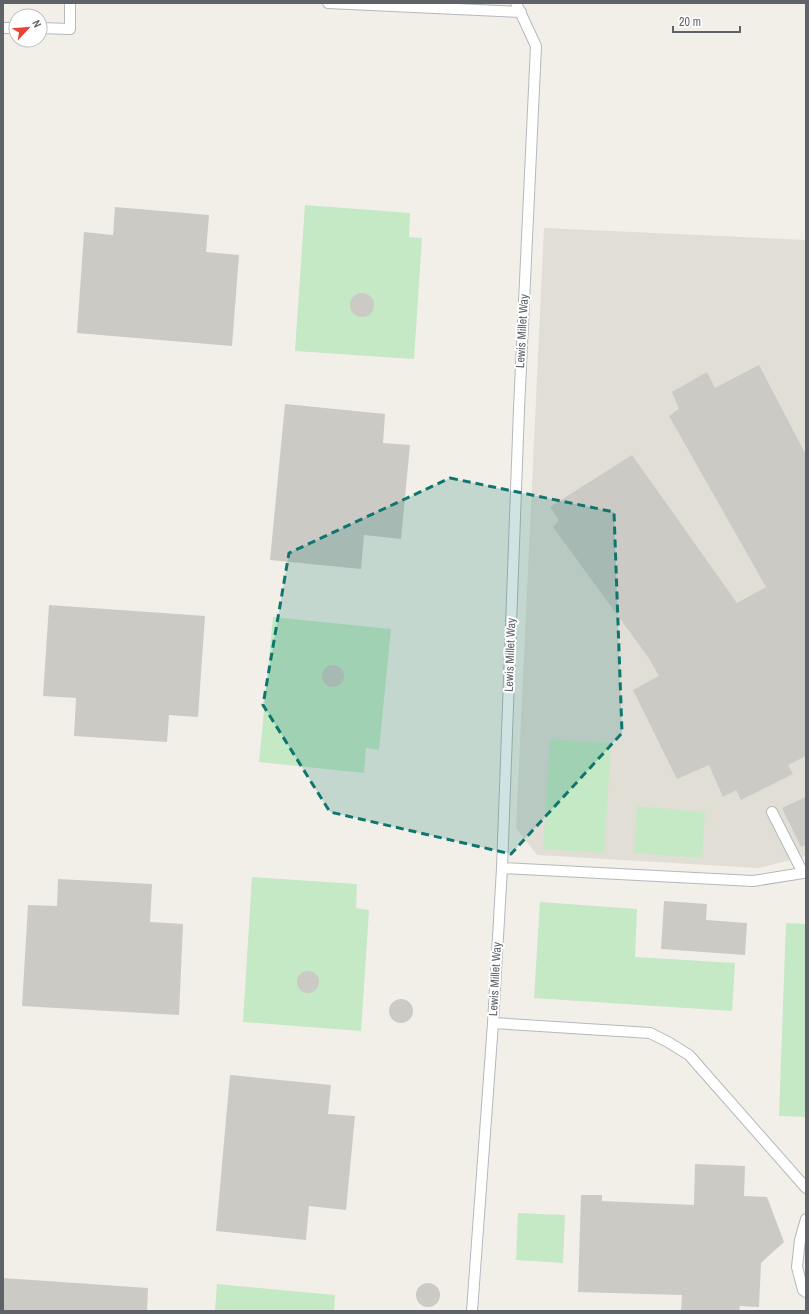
<svg xmlns="http://www.w3.org/2000/svg" width="809" height="1314" viewBox="0 0 809 1314" font-family="'Archivo Narrow',sans-serif">
<style>
.education{fill:#e1ded6}
.green{fill:#c5e8c5}
.building{fill:#cccac5}
.lines{fill:none;stroke-linecap:round;stroke-linejoin:round}
.service-casing{stroke:#b5b8bc;stroke-width:12}
.service{stroke:#fff;stroke-width:10}
.marked{fill:#0f766e;fill-opacity:0.2;stroke:#0f766e;stroke-width:3;stroke-dasharray:8 5;stroke-linejoin:round}
.labels{text-anchor:middle;stroke-width:4;stroke-linejoin:round;paint-order:stroke}
.street-label{font-size:12px;fill:#5f6368;stroke:#fff}
</style>
<rect width="100%" height="100%" fill="#f1efe8"/>
<path class="education" d="M 544,228 L 806,240 L 806,856 L 759,868 L 537,855 L 516,828 Z"/>
<path class="green" d="M 305,205 L 410,213 L 409,237 L 422,238 L 414,359 L 295,351 Z
M 273,617 L 391,629 L 379,750 L 366,748 L 364,773 L 259,762 Z
M 550,739 L 611,743 L 604,853 L 543,849 Z
M 637,806 L 705,812 L 702,858 L 634,853 Z
M 252,877 L 357,884 L 356,908 L 369,910 L 361,1031 L 243,1022 Z
M 540,902 L 637,909 L 635,957 L 735,963 L 732,1011 L 534,998 Z
M 786,923 L 806,924 L 806,1117 L 779,1116 Z
M 518,1213 L 565,1215 L 563,1263 L 516,1260 Z
M 217,1284 L 335,1295 L 334,1311 L 215,1311 Z"/>
<path class="building" d="M 115,207 L 209,215 L 206,252 L 239,255 L 232,346 L 77,333 L 84,232 L 113,235 Z
M350 305a12 12 0 1 1 24 0a12 12 0 1 1-24 0Z
M 759,365 L 806,455 L 806,756 L 788,765 L 793,774 L 741,800 L 736,790 L 723,797 L 709,765 L 677,779 L 633,690 L 659,676 L 648,657 L 553,527 L 559,520 L 550,507 L 632,455 L 737,603 L 766,587 L 669,416 L 679,409 L 672,392 L 707,372 L 715,388 Z
M 285,404 L 385,414 L 383,443 L 410,445 L 401,539 L 364,535 L 361,569 L 270,560 Z
M 49,605 L 205,616 L 198,717 L 169,715 L 167,742 L 74,736 L 76,698 L 43,696 Z
M322 676a11 11 0 1 1 22 0a11 11 0 1 1-22 0Z
M 806,797 L 806,845 L 801,847 L 782,808 Z
M 58,879 L 152,884 L 150,922 L 183,924 L 179,1015 L 22,1006 L 28,905 L 57,906 Z
M 664,901 L 707,904 L 706,920 L 747,923 L 745,955 L 661,949 Z
M297 982a11 11 0 1 1 22 0a11 11 0 1 1-22 0Z
M389 1011a12 12 0 1 1 24 0a12 12 0 1 1-24 0Z
M 230,1075 L 331,1085 L 328,1114 L 355,1116 L 346,1210 L 309,1206 L 306,1240 L 216,1231 Z
M 695,1164 L 745,1166 L 744,1196 L 767,1197 L 784,1242 L 761,1263 L 759,1307 L 740,1306 L 739,1311 L 681,1311 L 682,1295 L 578,1292 L 581,1195 L 602,1195 L 602,1201 L 694,1205 Z
M 3,1278 L 148,1288 L 147,1311 L 3,1311 Z
M416 1295a12 12 0 1 1 24 0a12 12 0 1 1-24 0Z"/>
<g class="lines">
<defs>
<path id="service" d="M 328,3 L 521,12
M 3,28 L 16,28
M 40,28 L 70,29 L 70,3
M 772,812 L 803,873
M 502,868 L 753,881 L 803,873 L 806,872
M 493,1023 L 650,1033 L 668,1042 L 689,1055 L 806,1188
M 806,1219 L 800,1240 L 797,1267 L 803,1290 L 806,1292
M 472,1311 L 493,1023 L 502,868 L 519,409 L 536,46 L 516,3"/>
</defs>
<use href="#service" class="service-casing"/>
<use href="#service" class="service"/>
</g>
<path class="marked" d="M 450,478 L 614,512 L 622,733 L 511,854 L 330,812 L 263,705 L 289,553 Z"/>
<g class="labels">
<g class="street-label">
<text transform="translate(522 331) rotate(-87)" y="4">Lewis Millet Way</text>
<text transform="translate(510 655) rotate(-88)" y="4">Lewis Millet Way</text>
<text transform="translate(495 979) rotate(-87)" y="4">Lewis Millet Way</text>
</g>
</g>
<rect width="809" height="1314" fill="none" stroke="#5f6368" stroke-width="8"/>
<g transform="translate(28 28) rotate(64)"><circle r="19" fill="#ffffff" stroke="#bfc1c3"/>
<path d="M0-3L7 15L0 10L-7 15Z" fill="#ea4335"/>
<text y="-6" font-size="11" font-weight="bold" text-anchor="middle" fill="#5f6368">N</text>
</g>
<path d="M673 26v6h67v-6" fill="none" stroke="#5f6368" stroke-width="2"/>
<text x="679" y="26" font-size="12" fill="#5f6368" stroke="#ffffff" stroke-width="3" paint-order="stroke">20 m</text>
</svg>
